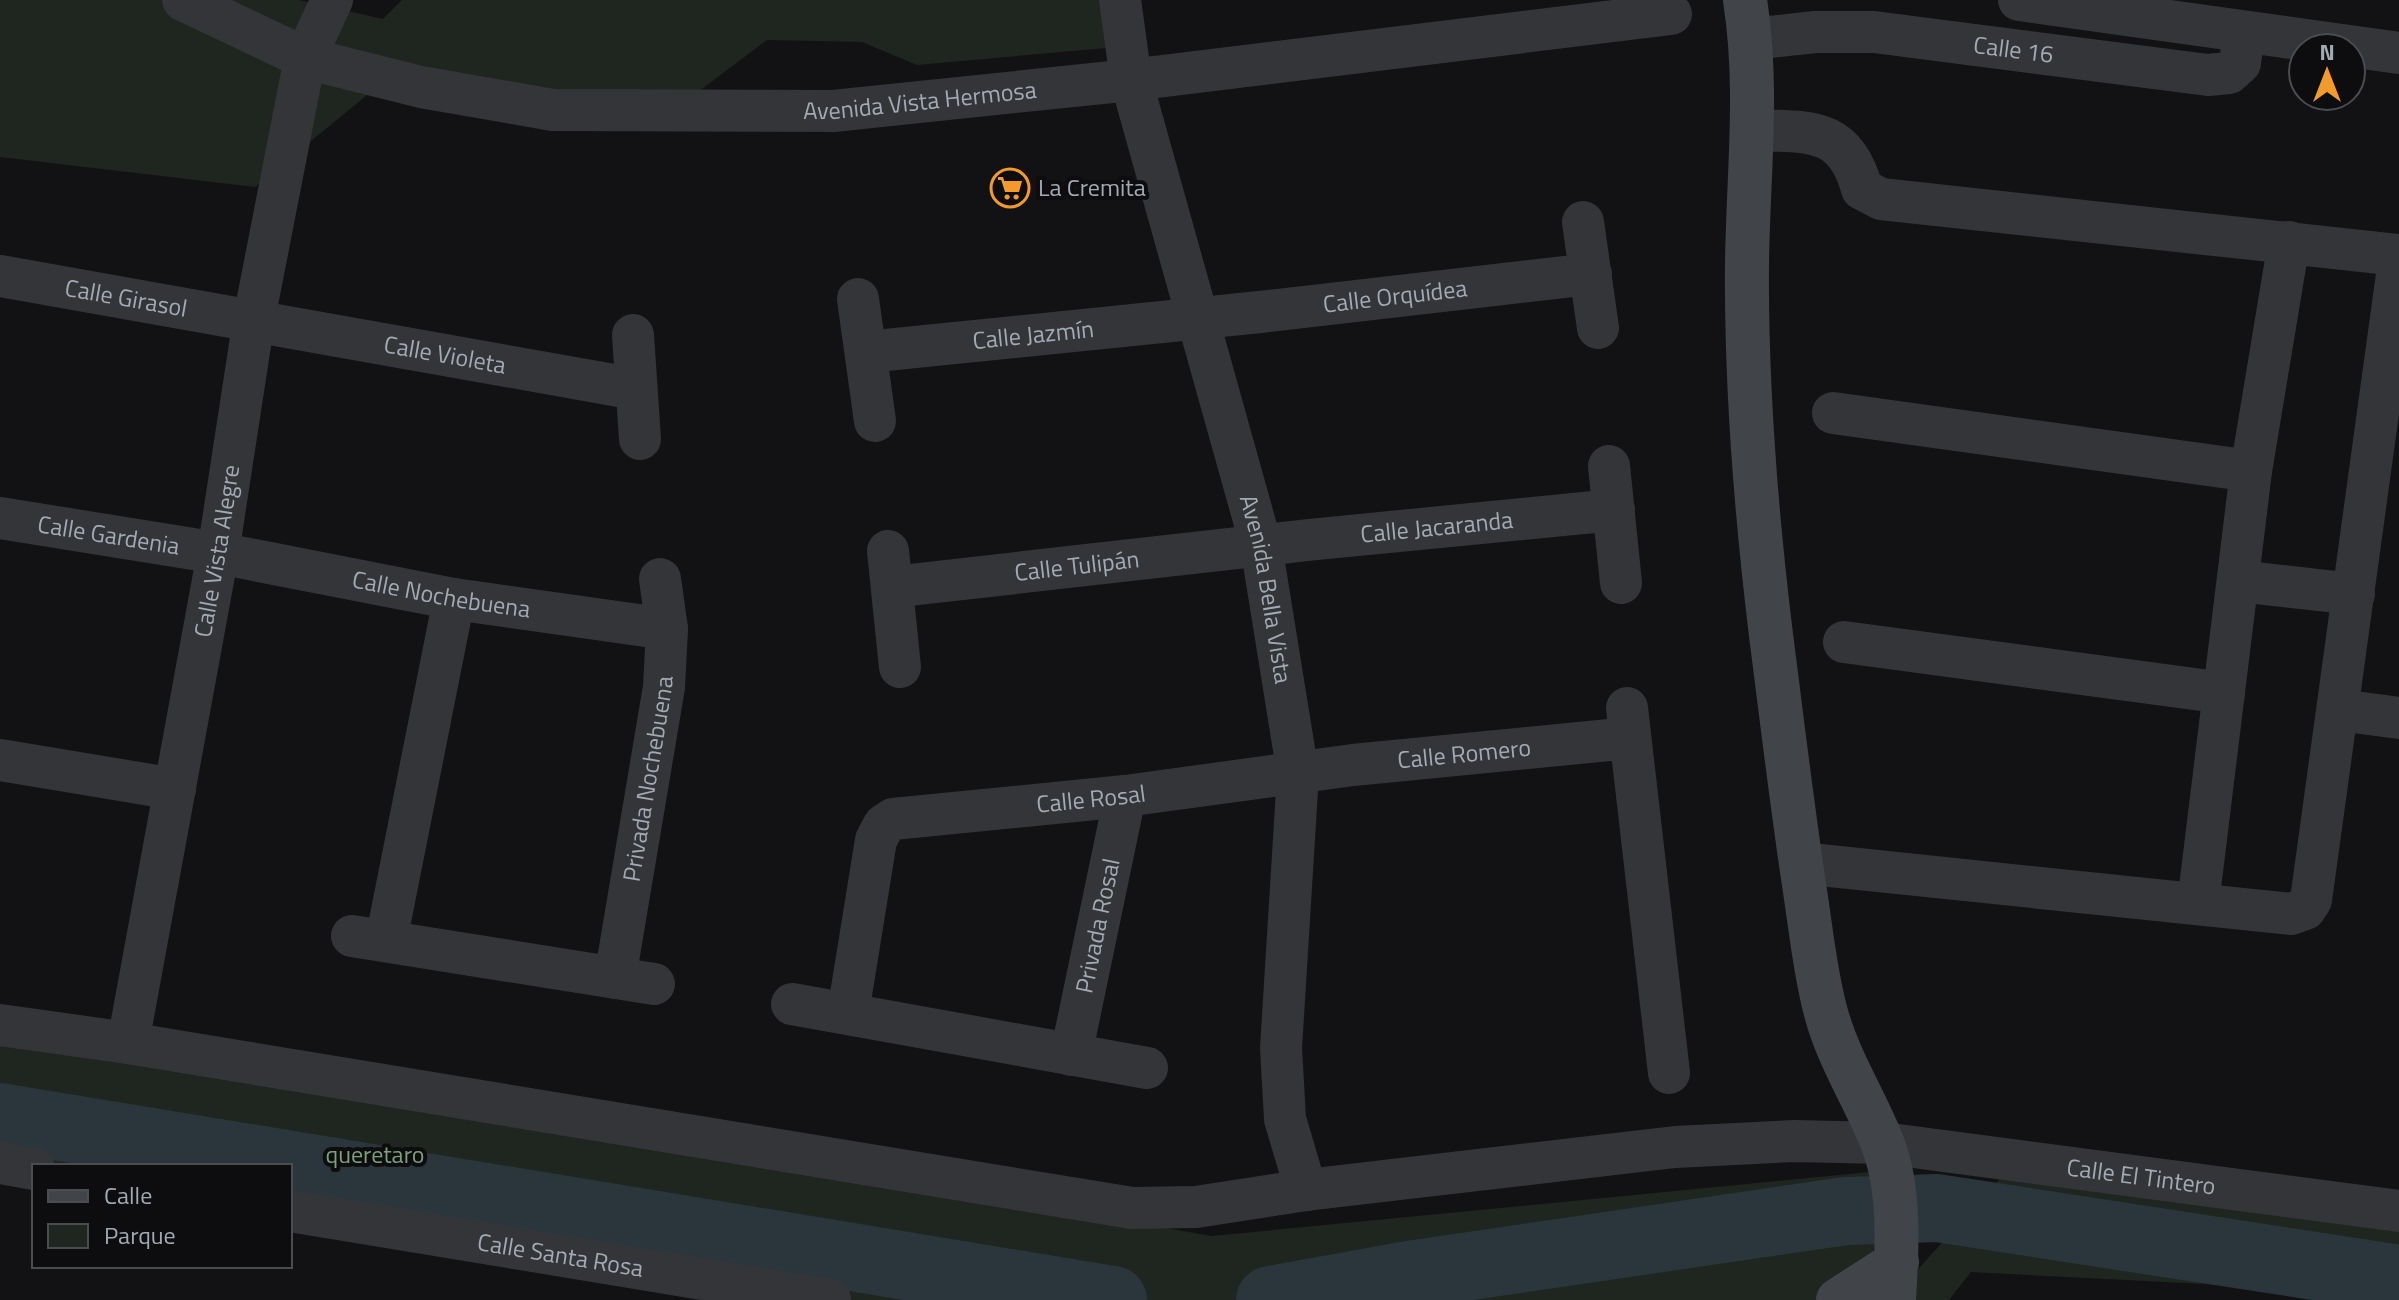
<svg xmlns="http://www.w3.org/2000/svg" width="2399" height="1300" viewBox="0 0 2399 1300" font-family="'Titillium Web',sans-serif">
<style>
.green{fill:#1e261f}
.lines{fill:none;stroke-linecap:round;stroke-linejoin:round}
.river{stroke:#2b363c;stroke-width:68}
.street{stroke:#333539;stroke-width:42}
.secondary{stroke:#414449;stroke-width:44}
.labels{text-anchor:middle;stroke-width:8;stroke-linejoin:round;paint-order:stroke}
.street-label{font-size:24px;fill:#a3aab4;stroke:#0d0d0f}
.poi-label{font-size:24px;fill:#a3aab4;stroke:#0d0d0f;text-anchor:start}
.park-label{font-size:24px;fill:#7ca07a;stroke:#0d0d0f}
</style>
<rect width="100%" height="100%" fill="#121214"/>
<path class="green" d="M 0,0 L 299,0 L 383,19 L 402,0 L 1103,0 L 1106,48 L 917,65 L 862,42 L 767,40 L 674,110 L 400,68 L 255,187 L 0,157 Z
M 0,1014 L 760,1158 L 1212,1236 L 1890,1170 L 1863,1300 L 830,1300 L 290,1210 L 290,1166 L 67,1166 L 0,1153 Z
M 2017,1160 L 2399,1214 L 2399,1294 L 1971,1272 L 1949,1300 L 1890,1300 Z"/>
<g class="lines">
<path class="river" d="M 0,1117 L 1113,1300
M 1270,1300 L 1409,1275 L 1846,1211 L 1937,1208 L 2399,1279"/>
<g class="street">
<path id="s1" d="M 183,0 L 305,58 L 421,87 L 553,110 L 833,111 L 1131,80 L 1671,14"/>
<path id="s2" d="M 1120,0 L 1131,80 L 1261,545 L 1298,774 L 1281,1048 L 1285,1119 L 1306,1190"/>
<path d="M 2019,0 L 2399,53"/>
<path id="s3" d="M 1751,39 L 1815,32 L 1874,32 L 2208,75 L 2229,73 L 2240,63 L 2244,32"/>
<path d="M 1754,130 C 1808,132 1845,126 1862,189 L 1881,199 L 2399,255"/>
<path d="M 1583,222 L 1598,328"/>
<path id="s4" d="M 0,276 L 636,389"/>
<path d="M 858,299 L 875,421"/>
<path d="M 633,335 L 640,439"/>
<path id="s5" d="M 866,352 L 1260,312 L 1591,274"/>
<path d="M 1833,413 L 2251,471"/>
<path d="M 1609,466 L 1621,583"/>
<path id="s6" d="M 0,518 L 218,553 L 454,599 L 667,629"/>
<path d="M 888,551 L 900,667"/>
<path d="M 2238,581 L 2354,594"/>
<path id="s7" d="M 892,587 L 1308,540 L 1614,510"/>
<path d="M 1844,642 L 2224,693"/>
<path d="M 1627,708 L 1669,1073"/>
<path d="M 2339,710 L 2399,718"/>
<path d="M 0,760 L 175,789"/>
<path d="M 1801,863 L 2291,914 L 2305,909 L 2311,900 L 2399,260"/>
<path d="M 2198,904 L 2251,471 L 2289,242"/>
<path d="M 352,936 L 654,984"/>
<path d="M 386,941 L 454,599"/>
<path id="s8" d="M 615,978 L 664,687 L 667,629 L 660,579"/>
<path d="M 792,1004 L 1147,1068"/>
<path id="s9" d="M 848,1013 L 876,840 L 884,825 L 893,819 L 1125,796 L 1353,765 L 1630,738"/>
<path id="s10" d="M 0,1025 L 128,1043 L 1132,1208 L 1196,1207 L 1306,1190 L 1675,1147 L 1794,1141 L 1883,1143 L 2399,1211"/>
<path id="s11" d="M 128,1043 L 218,553 L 254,319 L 305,58 L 332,0"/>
<path id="s12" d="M 1071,1055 L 1125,796"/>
<path d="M 0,1163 L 34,1169"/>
<path id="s13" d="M 290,1211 L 830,1300"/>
</g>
<path class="secondary" d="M 1745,0 C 1759,88 1748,176 1747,264 C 1746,388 1756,512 1771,635 C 1782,720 1792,806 1805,891 C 1811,930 1815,971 1825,1009 C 1837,1057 1864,1097 1882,1142 C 1901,1189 1897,1250 1894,1300
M 1838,1300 L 1897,1262"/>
</g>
<defs>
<symbol id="supermarket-ring" viewBox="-11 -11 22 22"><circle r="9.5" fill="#0d0d0f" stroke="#f29a2c" stroke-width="1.5"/><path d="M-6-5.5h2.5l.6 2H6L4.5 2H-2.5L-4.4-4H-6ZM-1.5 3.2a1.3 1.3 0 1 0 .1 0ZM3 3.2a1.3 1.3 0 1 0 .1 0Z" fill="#f29a2c"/></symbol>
</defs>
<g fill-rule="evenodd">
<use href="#supermarket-ring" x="988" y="166" width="44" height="44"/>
</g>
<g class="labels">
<g class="street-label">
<text dy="8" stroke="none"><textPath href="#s3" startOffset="264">Calle 16</textPath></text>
<text dy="8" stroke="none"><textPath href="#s1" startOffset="756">Avenida Vista Hermosa</textPath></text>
<text dy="8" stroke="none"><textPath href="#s4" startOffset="128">Calle Girasol</textPath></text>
<text dy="8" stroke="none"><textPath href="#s5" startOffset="532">Calle Orquídea</textPath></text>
<text dy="8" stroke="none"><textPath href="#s5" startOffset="168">Calle Jazmín</textPath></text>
<text dy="8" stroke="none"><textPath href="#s4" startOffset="452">Calle Violeta</textPath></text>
<text dy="8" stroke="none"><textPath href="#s7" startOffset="548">Calle Jacaranda</textPath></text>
<text dy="8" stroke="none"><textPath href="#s6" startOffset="110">Calle Gardenia</textPath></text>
<text dy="8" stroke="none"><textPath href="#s11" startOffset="500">Calle Vista Alegre</textPath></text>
<text dy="8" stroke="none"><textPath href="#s7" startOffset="186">Calle Tulipán</textPath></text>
<text dy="8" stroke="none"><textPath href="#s2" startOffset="608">Avenida Bella Vista</textPath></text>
<text dy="8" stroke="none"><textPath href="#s6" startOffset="448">Calle Nochebuena</textPath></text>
<text dy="8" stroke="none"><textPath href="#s9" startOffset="778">Calle Romero</textPath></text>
<text dy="8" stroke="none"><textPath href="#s8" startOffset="202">Privada Nochebuena</textPath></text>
<text dy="8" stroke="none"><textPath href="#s9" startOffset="402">Calle Rosal</textPath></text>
<text dy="8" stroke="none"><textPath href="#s12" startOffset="132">Privada Rosal</textPath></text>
<text dy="8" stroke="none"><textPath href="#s10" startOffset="2162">Calle El Tintero</textPath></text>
<text dy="8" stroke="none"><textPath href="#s13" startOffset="274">Calle Santa Rosa</textPath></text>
</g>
<g class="poi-label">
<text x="1038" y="196">La Cremita</text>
</g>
<g class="park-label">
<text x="375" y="1163">queretaro</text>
</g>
</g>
<rect x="32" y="1164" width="260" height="104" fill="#0d0d0f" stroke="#494c51" stroke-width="2"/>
<rect x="48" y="1190" width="40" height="12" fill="#414449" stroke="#494c51" stroke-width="2"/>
<text x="104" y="1204" font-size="24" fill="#a3aab4">Calle</text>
<rect x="48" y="1224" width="40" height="24" fill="#1e261f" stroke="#494c51" stroke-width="2"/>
<text x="104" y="1244" font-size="24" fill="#a3aab4">Parque</text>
<g transform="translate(2327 72)"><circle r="38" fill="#0d0d0f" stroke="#494c51" stroke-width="2"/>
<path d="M0-6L14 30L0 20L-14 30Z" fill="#f29a2c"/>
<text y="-12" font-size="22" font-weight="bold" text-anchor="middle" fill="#a3aab4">N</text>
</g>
</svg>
